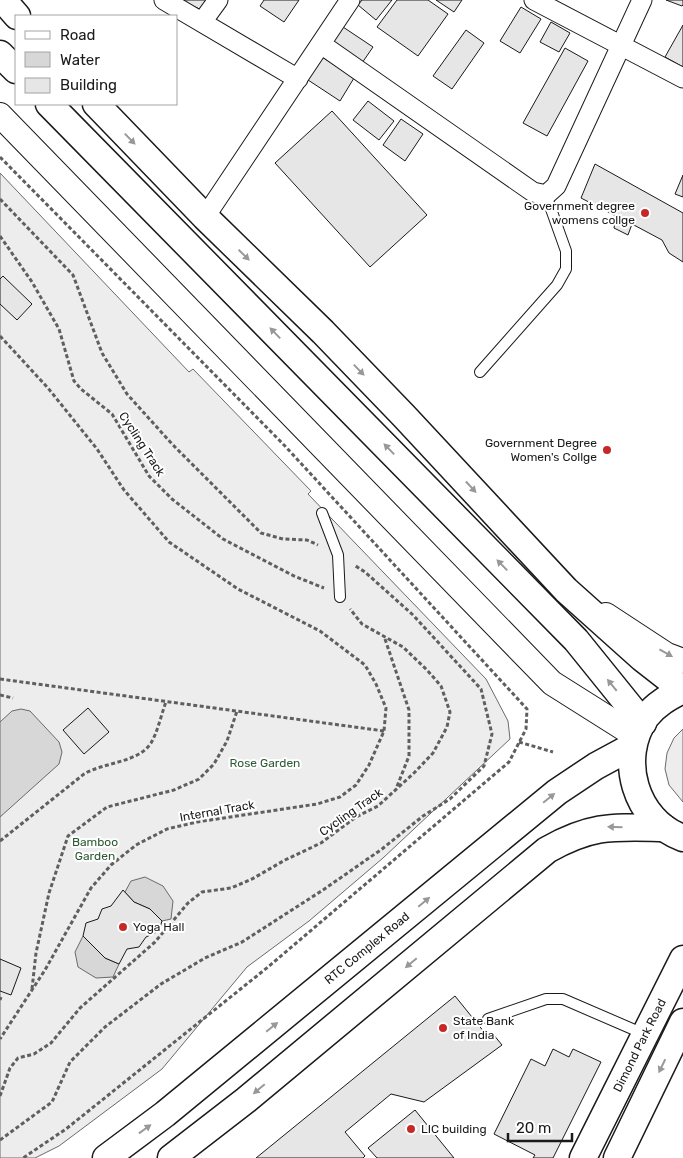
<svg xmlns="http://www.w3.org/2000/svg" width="683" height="1158" viewBox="0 0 683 1158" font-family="Rubik,sans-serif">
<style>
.built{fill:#ededed;stroke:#6a6a6a}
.water{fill:#d7d7d7;stroke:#6a6a6a}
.building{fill:#e6e6e6;stroke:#1a1a1a}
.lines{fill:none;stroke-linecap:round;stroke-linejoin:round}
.service-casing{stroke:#1a1a1a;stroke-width:12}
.minor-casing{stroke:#1a1a1a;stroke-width:21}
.tertiary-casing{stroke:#1a1a1a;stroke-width:26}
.secondary-casing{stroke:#1a1a1a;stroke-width:29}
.path{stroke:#5f5f5f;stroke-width:3;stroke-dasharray:4 2.5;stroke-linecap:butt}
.service{stroke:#fff;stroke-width:10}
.minor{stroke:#fff;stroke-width:19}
.tertiary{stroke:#fff;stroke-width:24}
.secondary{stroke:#fff;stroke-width:26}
.oneway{fill:#989898}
.poi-dot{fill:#c62828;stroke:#fff;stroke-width:2}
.labels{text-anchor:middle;stroke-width:4;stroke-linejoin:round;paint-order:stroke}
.poi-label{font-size:12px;fill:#1a1a1a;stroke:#fff;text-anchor:start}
.street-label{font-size:12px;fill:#1a1a1a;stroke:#fff}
.park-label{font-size:12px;fill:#2b5a34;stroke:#fff}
</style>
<rect width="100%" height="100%" fill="#fff"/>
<path class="built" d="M 0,173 L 189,372 L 193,369 L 311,491 L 308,494 L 486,679 L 508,721 L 510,739 L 383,858 L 309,921 L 247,967 L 162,1069 L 59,1146 L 35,1158 L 0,1158 Z
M 683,729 L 683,802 L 669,785 L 665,769 L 667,753 L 674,738 Z"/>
<path class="water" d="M 21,709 L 30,711 L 59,742 L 62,752 L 59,764 L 0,817 L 0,722 L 12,711 Z
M 145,877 L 163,886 L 173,901 L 171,919 L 162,921 L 150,909 L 134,902 L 125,892 L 131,881 Z
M 83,936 L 105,958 L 119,964 L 113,977 L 96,978 L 78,967 L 75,952 Z"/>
<path class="building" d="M 185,0 L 211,0 L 206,12 L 184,2 Z
M 264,0 L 299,0 L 284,22 L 260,6 Z
M 362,0 L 392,0 L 376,20 L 358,5 Z
M 397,0 L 428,0 L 448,14 L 418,56 L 377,27 Z
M 436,0 L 462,0 L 454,12 Z
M 666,0 L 683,0 L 683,5 L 682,6 Z
M 521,7 L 541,19 L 520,53 L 500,41 Z
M 551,22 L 570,33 L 559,52 L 540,42 Z
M 340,25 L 373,47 L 362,63 L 329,41 Z
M 683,25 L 683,67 L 665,57 Z
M 466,30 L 484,43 L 452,89 L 433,76 Z
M 565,48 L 588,61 L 547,136 L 523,123 Z
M 319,55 L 354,78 L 340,101 L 305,78 Z
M 368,101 L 394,121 L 379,140 L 353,120 Z
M 332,111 L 427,215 L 370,267 L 275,163 Z
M 401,119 L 423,134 L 405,161 L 383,145 Z
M 595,164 L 683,213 L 683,262 L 669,253 L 662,240 L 632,224 L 628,235 L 614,228 L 616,216 L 581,198 Z
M 683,175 L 683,197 L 675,194 Z
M 3,276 L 32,304 L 17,320 L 0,304 L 0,279 Z
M 88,708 L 109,732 L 84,754 L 63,730 Z
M 123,890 L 134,902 L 150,909 L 162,921 L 159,931 L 146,937 L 139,947 L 127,949 L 119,964 L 105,958 L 83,936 L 86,923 L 98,919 L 102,909 L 111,906 Z
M 0,959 L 21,968 L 11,995 L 0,991 Z
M 455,996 L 489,1038 L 493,1034 L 502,1045 L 424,1102 L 391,1094 L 345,1132 L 365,1156 L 363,1158 L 256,1158 Z
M 553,1049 L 569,1057 L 573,1049 L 601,1062 L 553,1158 L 533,1158 L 535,1155 L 494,1134 L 531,1059 L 545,1066 Z
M 415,1110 L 454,1158 L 377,1158 L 368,1148 Z"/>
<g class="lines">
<defs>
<path id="service" d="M 480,372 L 557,285 L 566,269 L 566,251 L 546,195
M 322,513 L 338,555 L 340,597
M 488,1019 L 546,999 L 563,999 L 644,1034"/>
<path id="minor" d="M 164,0 L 298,79
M 534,0 L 683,78
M 202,22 L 218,0
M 321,44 L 533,192 L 546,195 L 556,186 L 642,0
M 205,217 L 350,0"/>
<path id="tertiary" d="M 0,115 L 552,683 L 636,736
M 606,615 L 667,655 L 683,661"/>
<g id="secondary">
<path d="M 3,0 L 17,16"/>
<path d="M 0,54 L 16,70"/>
<path d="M 49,104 L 576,640 L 643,723"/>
<path d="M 96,104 L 205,217 L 323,332 L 404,416 L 566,590 L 642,658 L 683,690"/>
<path d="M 683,690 C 669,697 656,704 646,717 C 617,758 635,821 683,838"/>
<path id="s1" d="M 106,1158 L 165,1114 L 557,792 L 596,766 L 633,746"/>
<path d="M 171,1158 L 246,1100 L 547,850 C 593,824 614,827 664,828"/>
<path id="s2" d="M 583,1158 L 683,959"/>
<path d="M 617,1158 L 683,1022"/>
</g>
</defs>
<use href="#service" class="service-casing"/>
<use href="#minor" class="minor-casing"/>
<use href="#tertiary" class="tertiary-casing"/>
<use href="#secondary" class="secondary-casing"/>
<path class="path" d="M 0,157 L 285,446 L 527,709 L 526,729 L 509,762 L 268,967 L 66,1129 L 23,1158
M 0,199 L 73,275 L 102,353 L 127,394 L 172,444 L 261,533 L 283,539 L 307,540 L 318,545
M 0,236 L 32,282 L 59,329 L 74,381 L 81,389 L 112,414 L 149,476 L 172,499 L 223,539 L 294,576 L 324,588
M 0,336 L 48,388 L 97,449 L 124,490 L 169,542 L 238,589 L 320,631 L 365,665 L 376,684 L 386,708 L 384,731 L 369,765 L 356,785 L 340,797 L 317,804 L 197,822 L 167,829 L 136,845 L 111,865 L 91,888 L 45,970 L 0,1039
M 385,639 L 409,710 L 409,756 L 396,789
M 0,679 L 384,731
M 0,695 L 13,698
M 519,742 L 553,752
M 0,841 L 84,774 C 104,762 138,763 151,743 C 158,731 161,715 166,702
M 32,989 L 36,953 L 49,893 L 68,836 L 107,807 L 174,790 L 199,779 L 214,764 L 227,741 L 237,711
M 0,1000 L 1,997
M 0,1096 L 10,1068 L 18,1058 L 34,1054 L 51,1043 L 80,1008 L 155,942 L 188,903 L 202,892 L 231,888 L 252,879 L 285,860 L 321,843 L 356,817 L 378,806 L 415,772 L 433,753 L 447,727 L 450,712 L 441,686 L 427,670 L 403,647 L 362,624 L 350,609
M 0,1140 L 52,1102 L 70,1062 L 105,1027 L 161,984 L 205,958 L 242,942 L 323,890 L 382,849 L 423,816 L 450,799 L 484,766 L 492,734 L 481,689 L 413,615 L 365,572 L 354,565"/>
<use href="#service" class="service"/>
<use href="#minor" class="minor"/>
<use href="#tertiary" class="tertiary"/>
<use href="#secondary" class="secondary"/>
</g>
<defs><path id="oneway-solid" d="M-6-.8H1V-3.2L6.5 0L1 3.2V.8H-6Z" transform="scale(1.25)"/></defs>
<g class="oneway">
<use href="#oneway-solid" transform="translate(130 139) rotate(46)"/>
<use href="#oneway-solid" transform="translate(244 255) rotate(44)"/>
<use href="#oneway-solid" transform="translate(275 333) rotate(-134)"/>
<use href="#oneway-solid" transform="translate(359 370) rotate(46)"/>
<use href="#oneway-solid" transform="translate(389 449) rotate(-134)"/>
<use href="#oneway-solid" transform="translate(471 487) rotate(47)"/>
<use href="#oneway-solid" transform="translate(502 565) rotate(-134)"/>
<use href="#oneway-solid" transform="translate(666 653) rotate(29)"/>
<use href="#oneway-solid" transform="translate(612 685) rotate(-129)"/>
<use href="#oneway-solid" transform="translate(549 798) rotate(-39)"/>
<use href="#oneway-solid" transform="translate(615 827) rotate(-179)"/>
<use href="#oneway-solid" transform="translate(424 902) rotate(-40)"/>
<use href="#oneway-solid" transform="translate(411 963) rotate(140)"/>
<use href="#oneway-solid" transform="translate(272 1027) rotate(-39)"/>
<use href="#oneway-solid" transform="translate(662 1066) rotate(116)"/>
<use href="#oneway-solid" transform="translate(259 1089) rotate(140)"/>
<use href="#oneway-solid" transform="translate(145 1129) rotate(-36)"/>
</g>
<g class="poi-dot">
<circle cx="645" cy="213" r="5"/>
<circle cx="607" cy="450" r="5"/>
<circle cx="123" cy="927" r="5"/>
<circle cx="443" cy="1028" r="5"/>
<circle cx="411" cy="1129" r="5"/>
</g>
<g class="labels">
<g class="poi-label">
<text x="635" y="210" text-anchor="end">Government degree<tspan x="635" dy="14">womens collge</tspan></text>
<text x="597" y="447" text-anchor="end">Government Degree<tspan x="597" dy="14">Women's Collge</tspan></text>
<text x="133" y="931">Yoga Hall</text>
<text x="453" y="1025">State Bank<tspan x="453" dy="14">of India</tspan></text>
<text x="421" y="1133">LIC building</text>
</g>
<g class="street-label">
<text transform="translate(142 444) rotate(57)" y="4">Cycling Track</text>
<text transform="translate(217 811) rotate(-10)" y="4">Internal Track</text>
<text transform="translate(351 812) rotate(-35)" y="4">Cycling Track</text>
<text dy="4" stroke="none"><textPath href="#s1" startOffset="335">RTC Complex Road</textPath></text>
<text dy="4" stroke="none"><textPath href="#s2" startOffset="126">Dimond Park Road</textPath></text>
</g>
<g class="park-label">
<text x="265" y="767">Rose Garden</text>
<text x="95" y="846">Bamboo<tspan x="95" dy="14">Garden</tspan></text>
</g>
</g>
<rect x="15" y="15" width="162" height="90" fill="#ffffff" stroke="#a3a3a3"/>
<rect x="25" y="31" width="25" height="8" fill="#ffffff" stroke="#a3a3a3"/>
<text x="60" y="40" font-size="15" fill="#1a1a1a">Road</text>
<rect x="25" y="52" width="25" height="15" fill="#d7d7d7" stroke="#a3a3a3"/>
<text x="60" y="65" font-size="15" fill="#1a1a1a">Water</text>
<rect x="25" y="78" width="25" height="15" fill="#e6e6e6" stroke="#a3a3a3"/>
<text x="60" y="90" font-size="15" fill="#1a1a1a">Building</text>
<path d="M508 1133v8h64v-8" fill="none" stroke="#1a1a1a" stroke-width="2.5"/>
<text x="516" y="1133" font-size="15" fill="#1a1a1a" stroke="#ffffff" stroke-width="4" paint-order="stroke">20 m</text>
</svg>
